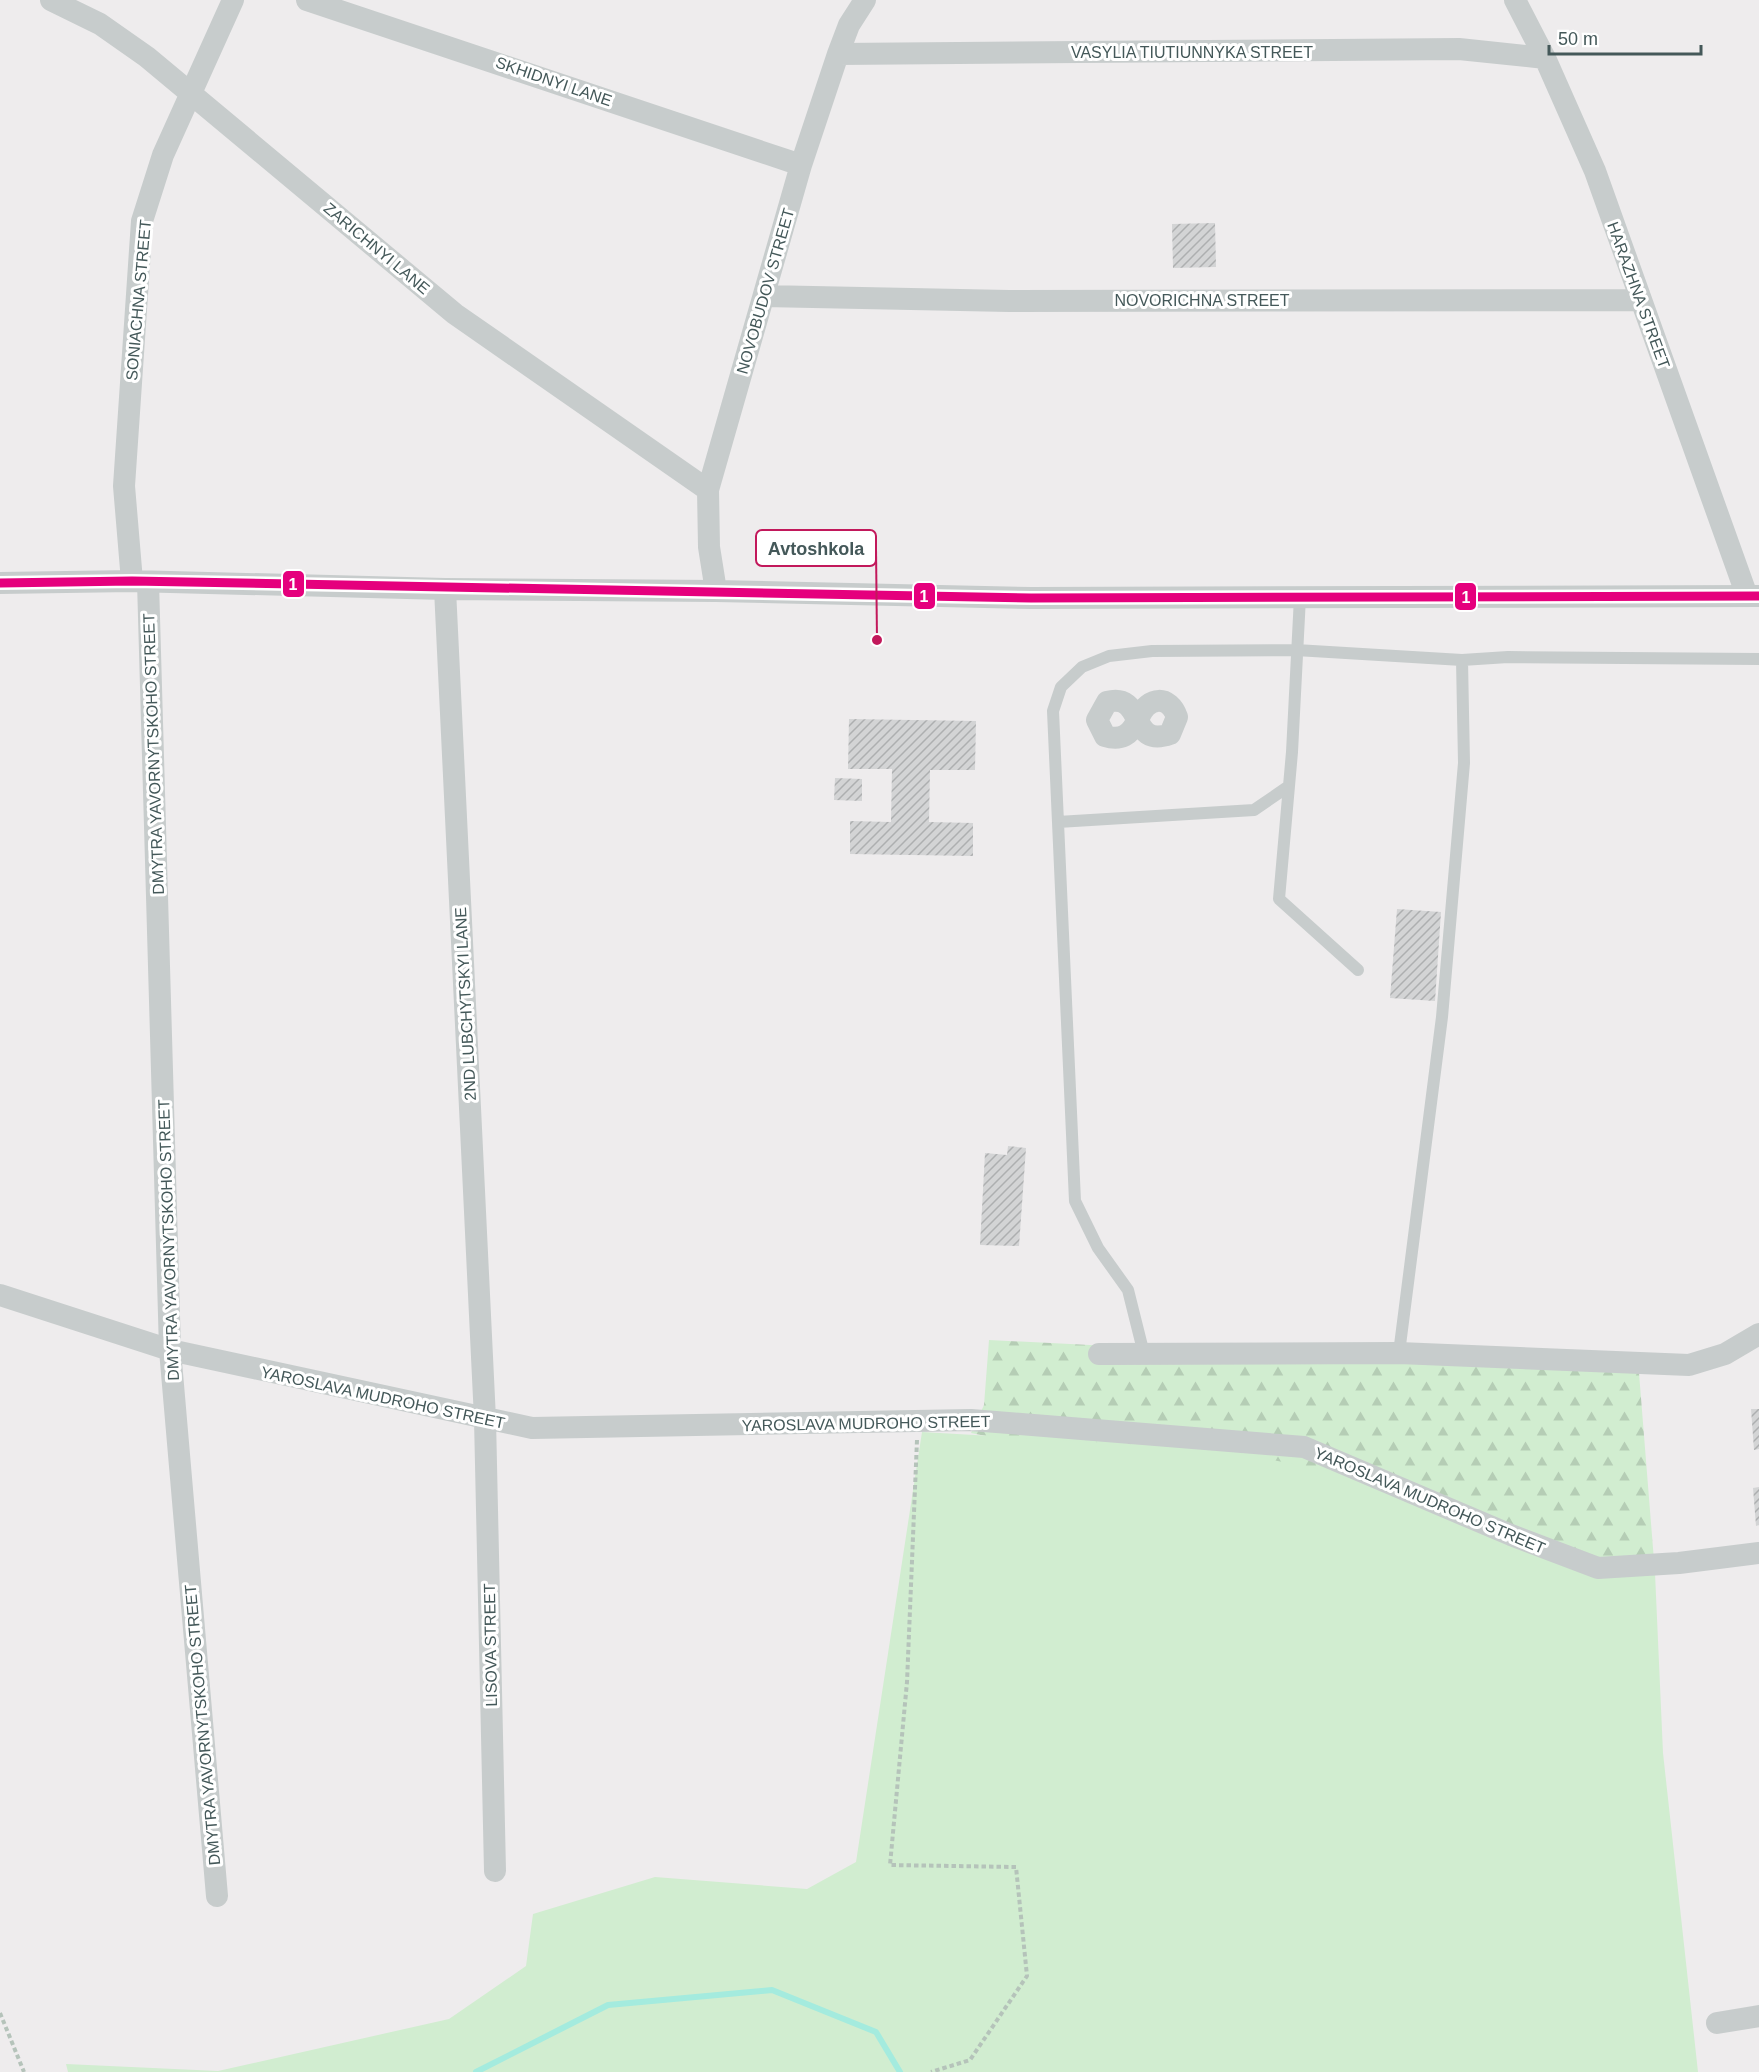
<svg xmlns="http://www.w3.org/2000/svg" width="1759" height="2072" viewBox="0 0 1759 2072" font-family="Arial,sans-serif">
<style>
.forest{fill:url(#forest-firs)}
.park{fill:#d1edd0}
.lines{fill:none;stroke-linecap:round;stroke-linejoin:round}
.stream{stroke:#a4ebde;stroke-width:6}
.building{fill:url(#building-hatch)}
.path{stroke:#b5c3ba;stroke-width:4;stroke-dasharray:4.5 3;stroke-linecap:butt}
.service{stroke:#c7cccc;stroke-width:12}
.minor{stroke:#c7cccc;stroke-width:22}
.bus-1-casing{stroke:#fff;stroke-width:14}
.bus-1{stroke:#e5007d;stroke-width:9}
.labels{text-anchor:middle;stroke-width:6;stroke-linejoin:round;paint-order:stroke}
.street-label{font-size:16px;fill:#445859;stroke:#fff}
.leader{fill:none;stroke:#c2185b;stroke-width:2}
.callout-dot{fill:#c2185b;stroke:#fff;stroke-width:2}
.callout{fill:#fff;stroke:#c2185b;stroke-width:2}
.callout-label{font-size:18px;text-anchor:middle;font-weight:bold;fill:#445859}
.line-badge{stroke:#fff;stroke-width:2}
.badge-label{font-size:16px;text-anchor:middle;font-weight:bold;fill:#fff}
</style>
<defs>
<pattern id="forest-firs" width="22" height="20" patternUnits="userSpaceOnUse" patternTransform="scale(1.5)"><rect width="22" height="20" fill="#d1edd0"/><path d="M5 1l3.5 6h-7zM16 11l3.5 6h-7z" fill="#b5cdb5"/></pattern>
<pattern id="building-hatch" width="6" height="6" patternUnits="userSpaceOnUse" patternTransform="scale(1.5)"><rect width="6" height="6" fill="#d3d4d5"/><path d="M-1 1l2-2M0 6l6-6M5 7l2-2" fill="none" stroke="#adafb0"/></pattern>
</defs>
<rect width="100%" height="100%" fill="#eeeced"/>
<path class="forest" d="M 989,1340 L 1639,1373 L 1655,1573 L 971,1433 L 984,1405 Z"/>
<path class="park" d="M 922,1432 L 1216,1449 L 1376,1480 L 1498,1541 L 1655,1573 L 1663,1753 L 1698,2072 L 68,2072 L 66,2064 L 218,2071 L 449,2019 L 526,1966 L 533,1914 L 655,1877 L 807,1889 L 856,1862 Z"/>
<g class="lines">
<path class="stream" d="M 476,2072 L 608,2005 L 772,1990 L 876,2032 L 900,2072"/>
</g>
<path class="building" d="M 1215,223 L 1216,267 L 1173,268 L 1172,224 Z
M 849,719 L 976,721 L 975,770 L 930,770 L 929,822 L 973,823 L 973,856 L 850,854 L 850,821 L 891,822 L 892,769 L 848,769 Z
M 835,778 L 862,779 L 862,801 L 834,800 Z
M 1397,909 L 1441,912 L 1435,1001 L 1390,998 Z
M 1008,1146 L 1026,1148 L 1019,1246 L 980,1245 L 985,1153 L 1007,1155 Z
M 1751,1409 L 1759,1409 L 1759,1449 L 1754,1450 Z
M 1759,1487 L 1759,1525 L 1756,1526 L 1753,1488 Z"/>
<g class="lines">
<path class="path" d="M 917,1440 L 907,1682 L 890,1865 L 1016,1867 L 1027,1976 L 970,2060 L 931,2072
M 0,2013 L 24,2072"/>
<path class="service" d="M 1300,597 L 1292,752 L 1279,899 L 1358,970
M 1058,822 L 1254,810 L 1289,786
M 1399,1353 L 1442,1017 L 1464,763 L 1462,660
M 1144,1354 L 1128,1290 L 1098,1248 L 1075,1201 L 1053,711 L 1061,687 L 1082,667 L 1109,656 L 1152,651 L 1296,650 L 1462,660 L 1508,657 L 1759,659"/>
<path class="minor" d="M 51,0 L 100,24 L 147,57 L 455,314 L 708,490
M 307,0 L 801,165
M 1515,0 L 1545,58 L 1595,171 L 1747,596
M 838,54 L 1459,49 L 1545,58
M 764,296 L 1009,301 L 1641,300
M 132,581 L 124,486 L 142,221 L 163,155 L 233,0
M 148,582 L 170,1350 L 217,1896
M 0,583 L 132,581 L 445,589 L 716,591 L 1031,598 L 1759,596
M 445,589 L 485,1419 L 495,1871
M 716,591 L 709,547 L 708,490 L 801,165 L 838,54 L 849,25 L 865,0
M 1137,720 C 1131,735 1121,741 1105,736 L 1097,720 L 1107,702 C 1146,692 1128,749 1170,734 L 1177,717 C 1169,695 1149,696 1139,717
M 0,1295 L 170,1350 L 532,1428 L 971,1420 L 1304,1447 L 1511,1535 L 1598,1568 L 1679,1563 L 1759,1553
M 1099,1354 L 1399,1353 L 1689,1365 L 1725,1354 L 1759,1334
M 1717,2023 L 1759,2016"/>
<defs>
<path id="bus-1" d="M 0,583 L 132,581 L 1031,598 L 1759,596"/>
</defs>
<use href="#bus-1" class="bus-1-casing"/>
<use href="#bus-1" class="bus-1"/>
</g>
<g class="labels">
<g class="street-label">
<text x="1192" y="58">VASYLIA TIUTIUNNYKA STREET</text>
<text transform="translate(554 81) rotate(19)" y="6">SKHIDNYI LANE</text>
<text transform="translate(377 248) rotate(40)" y="6">ZARICHNYI LANE</text>
<text transform="translate(765 291) rotate(-74)" y="6">NOVOBUDOV STREET</text>
<text transform="translate(1639 295) rotate(70)" y="6">HARAZHNA STREET</text>
<text transform="translate(138 300) rotate(-85)" y="6">SONIACHNA STREET</text>
<text x="1202" y="306">NOVORICHNA STREET</text>
<text transform="translate(153 754) rotate(-92)" y="6">DMYTRA YAVORNYTSKOHO STREET</text>
<text transform="translate(465 1004) rotate(-93)" y="6">2ND LUBCHYTSKYI LANE</text>
<text transform="translate(168 1240) rotate(-92)" y="6">DMYTRA YAVORNYTSKOHO STREET</text>
<text transform="translate(383 1397) rotate(12)" y="6">YAROSLAVA MUDROHO STREET</text>
<text transform="translate(866 1423) rotate(-1)" y="6">YAROSLAVA MUDROHO STREET</text>
<text transform="translate(1430 1500) rotate(23)" y="6">YAROSLAVA MUDROHO STREET</text>
<text transform="translate(490 1645) rotate(-91)" y="6">LISOVA STREET</text>
<text transform="translate(202 1725) rotate(-95)" y="6">DMYTRA YAVORNYTSKOHO STREET</text>
</g>
</g>
<path class="leader" d="M877 640L876 548"/>
<circle class="callout-dot" cx="877" cy="640" r="6"/>
<rect class="callout" x="756" y="530" width="120" height="36" rx="6"/>
<g class="callout-label">
<text x="816" y="555">Avtoshkola</text>
</g>
<g class="line-badge">
<rect x="282" y="570" width="23" height="28" rx="6" fill="#e5007d"/>
<rect x="913" y="582" width="23" height="28" rx="6" fill="#e5007d"/>
<rect x="1454" y="582" width="23" height="29" rx="6" fill="#e5007d"/>
</g>
<g class="badge-label">
<text x="293" y="590">1</text>
<text x="924" y="602">1</text>
<text x="1466" y="603">1</text>
</g>
<path d="M1549 45v9h152v-9" fill="none" stroke="#445859" stroke-width="3"/>
<text x="1558" y="45" font-size="18" fill="#445859" stroke="#ffffff" stroke-width="4.5" paint-order="stroke">50 m</text>
</svg>
